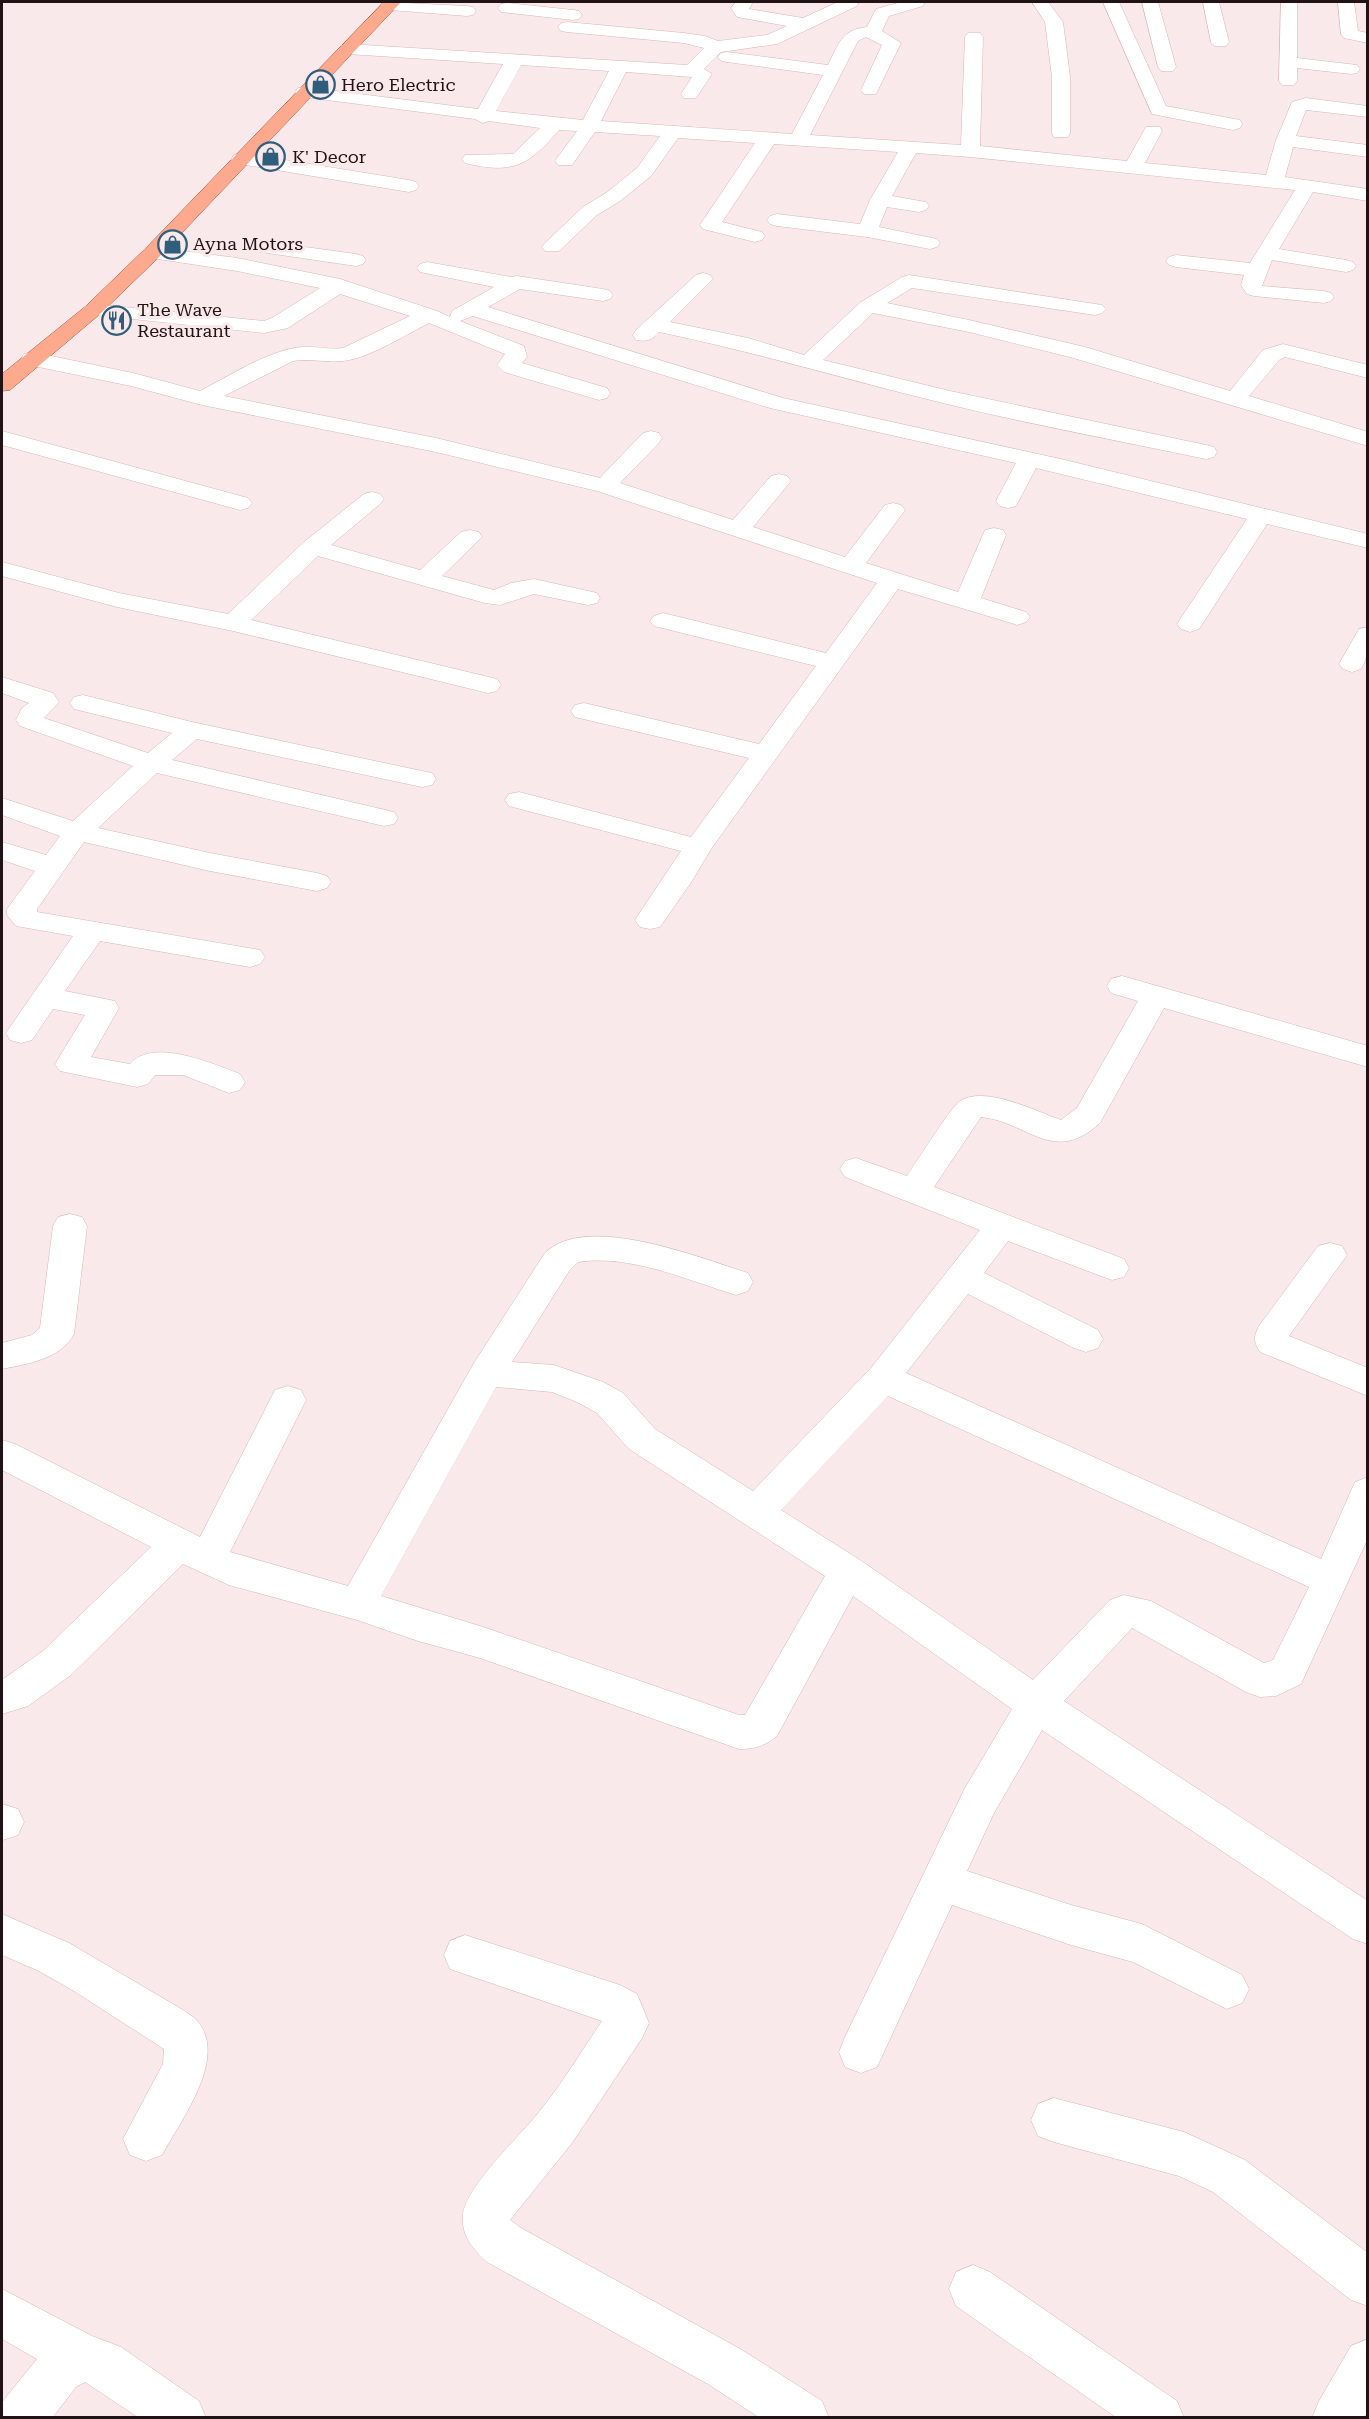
<svg xmlns="http://www.w3.org/2000/svg" width="1369" height="2419" viewBox="0 0 1369 2419" font-family="'Roboto Serif',serif">
<style>
.lines{fill:none;stroke-linecap:round;stroke-linejoin:round}
.minor-casing{stroke:#dbb4b7;stroke-width:1}
.major-casing{stroke:#ae4f33;stroke-width:1}
.minor{fill:#fff;fill-rule:evenodd}
.major{fill:#fca98e;fill-rule:evenodd}
.labels{text-anchor:middle;stroke-width:6;stroke-linejoin:round;paint-order:stroke}
.far-poi-label{font-size:18px;fill:#211315;stroke:#fae9ea;text-anchor:start}
</style>
<rect width="100%" height="100%" fill="#fae9ea"/>
<g class="lines">
<defs>
<path id="minor" d="M 384,2 L 467,6 L 473,7 L 476,11 L 473,15 L 467,16 L 390,10 L 384,9 L 381,5 Z
M 736,2 L 753,2 L 749,9 L 803,18 L 838,2 L 859,2 L 857,6 L 777,44 L 721,52 L 704,69 L 712,74 L 696,98 L 684,98 L 681,94 L 692,77 L 626,72 L 601,121 L 792,134 L 823,75 L 727,62 L 721,61 L 718,57 L 721,53 L 727,52 L 828,65 C 839,44 841,30 867,27 L 876,9 L 901,2 L 925,2 L 923,6 L 889,16 L 882,31 L 901,43 L 876,94 L 864,94 L 861,90 L 882,45 L 866,37 L 858,41 L 810,135 L 961,145 L 965,37 L 968,33 L 980,33 L 983,37 L 980,146 L 1127,161 L 1146,127 L 1160,127 L 1162,131 L 1145,163 L 1266,175 L 1276,140 L 1292,102 L 1306,98 L 1368,106 L 1368,117 L 1306,110 L 1296,136 L 1368,145 L 1368,157 L 1293,147 L 1285,177 L 1368,189 L 1368,201 L 1313,192 L 1279,249 L 1346,260 L 1353,262 L 1356,266 L 1353,270 L 1346,272 L 1272,260 L 1262,286 L 1324,291 L 1331,293 L 1334,297 L 1331,301 L 1324,303 L 1254,296 L 1247,294 L 1241,285 L 1244,275 L 1176,267 L 1169,265 L 1166,261 L 1169,257 L 1176,255 L 1250,263 L 1295,190 L 970,157 L 916,153 L 892,196 L 926,202 L 929,206 L 926,210 L 919,212 L 887,207 L 879,227 L 937,239 L 940,243 L 937,247 L 930,249 L 867,237 L 777,226 L 770,224 L 767,220 L 770,216 L 777,214 L 860,224 L 870,200 L 898,152 L 774,144 L 722,222 L 762,232 L 765,236 L 762,240 L 755,242 L 703,229 L 700,225 L 755,143 L 678,138 L 651,176 L 620,201 L 597,215 L 559,251 L 545,251 L 542,247 L 545,243 L 583,207 L 606,193 L 637,168 L 660,136 L 595,132 L 572,165 L 558,165 L 555,161 L 577,131 L 559,130 C 529,165 513,175 465,163 L 462,159 L 465,155 L 513,154 L 540,128 L 489,121 L 483,123 L 475,119 L 304,97 L 298,96 L 295,92 L 298,88 L 304,87 L 478,109 L 503,64 L 348,54 L 342,53 L 339,49 L 342,45 L 348,44 L 687,65 L 704,48 L 684,43 L 567,32 L 561,31 L 558,27 L 561,23 L 567,22 L 684,33 L 705,36 L 718,41 L 767,35 L 787,26 L 737,17 L 731,8 ZM 521,65 L 609,71 L 583,120 L 496,111 Z
M 1032,2 L 1048,2 L 1063,22 L 1070,77 L 1070,133 L 1068,137 L 1054,137 L 1052,133 L 1052,77 L 1045,22 Z
M 1103,2 L 1119,2 L 1166,106 L 1240,120 L 1242,124 L 1240,128 L 1233,130 L 1152,114 Z
M 1142,2 L 1158,2 L 1176,67 L 1173,71 L 1161,71 L 1158,67 Z
M 1203,2 L 1219,2 L 1229,42 L 1226,46 L 1214,46 L 1211,42 Z
M 1281,2 L 1297,2 L 1297,58 L 1357,65 L 1360,69 L 1357,73 L 1351,74 L 1297,68 L 1297,81 L 1294,85 L 1282,85 L 1279,81 Z
M 1338,2 L 1354,2 L 1358,31 L 1368,33 L 1368,43 L 1344,38 L 1341,34 Z
M 507,3 L 573,10 L 579,11 L 582,15 L 579,19 L 573,20 L 501,12 L 498,8 L 501,4 Z
M 241,153 L 409,180 L 416,182 L 419,186 L 416,190 L 409,192 L 234,163 L 231,159 L 234,155 Z
M 254,240 L 356,254 L 363,256 L 366,260 L 363,264 L 356,266 L 247,250 L 244,246 L 247,242 Z
M 152,247 L 237,258 L 340,279 L 437,311 L 450,317 L 452,311 L 494,287 L 420,272 L 417,268 L 420,264 L 427,262 L 511,277 L 517,276 L 603,289 L 610,291 L 613,295 L 610,299 L 603,301 L 520,289 L 488,307 L 783,398 L 1065,460 L 1368,534 L 1368,548 L 1267,524 L 1199,629 L 1190,632 L 1181,629 L 1177,624 L 1247,519 L 1036,468 L 1016,506 L 1008,508 L 1000,506 L 996,501 L 1016,463 L 770,408 L 473,316 L 460,321 L 524,346 L 527,357 L 522,363 L 607,388 L 610,393 L 607,398 L 599,400 L 504,372 L 497,365 L 505,354 L 429,323 C 407,334 372,356 349,360 C 330,364 312,358 293,361 L 224,396 L 436,438 L 600,478 L 643,433 L 651,431 L 659,433 L 662,438 L 659,443 L 620,483 L 733,520 L 771,476 L 779,474 L 787,476 L 791,481 L 753,527 L 845,557 L 885,505 L 893,503 L 901,505 L 905,510 L 866,563 L 958,592 L 985,530 L 994,528 L 1003,530 L 1006,535 L 981,598 L 1026,612 L 1030,617 L 1026,622 L 1017,625 L 1008,622 L 898,589 L 711,849 L 692,881 L 660,927 L 650,929 L 640,927 L 635,920 L 681,851 L 509,806 L 505,800 L 509,794 L 519,792 L 691,837 L 749,758 L 575,717 L 571,711 L 575,705 L 584,703 L 759,744 L 816,666 L 654,626 L 650,621 L 654,616 L 663,613 L 826,653 L 877,583 L 597,491 L 436,452 L 202,405 L 131,386 L 24,364 L 21,359 L 24,354 L 32,352 L 133,373 L 200,391 C 229,376 269,350 302,347 C 315,346 329,350 343,348 L 410,316 L 340,294 L 288,328 L 264,333 L 86,314 L 82,310 L 86,306 L 93,304 L 264,321 L 272,318 L 320,288 L 237,271 L 145,257 L 142,253 L 145,249 Z
M 703,273 L 710,275 L 713,279 L 670,322 L 748,338 L 804,355 L 861,302 L 902,277 L 909,275 L 1102,305 L 1106,309 L 1102,313 L 1095,315 L 912,288 L 887,303 L 969,320 L 1085,347 L 1230,391 L 1263,350 L 1283,344 L 1368,365 L 1368,378 L 1285,357 L 1279,360 L 1249,396 L 1368,432 L 1368,446 L 1070,357 L 969,332 L 873,313 L 823,360 L 950,391 L 1206,445 L 1214,447 L 1217,452 L 1214,457 L 1206,459 C 1120,441 1033,425 947,404 C 851,381 756,352 659,332 C 652,340 647,342 636,340 L 633,335 L 636,330 L 696,275 Z
M 2,431 L 248,498 L 252,503 L 248,508 L 240,510 L 2,445 Z
M 372,492 L 380,494 L 384,499 L 380,504 L 331,545 L 420,570 L 461,532 L 470,530 L 479,532 L 482,537 L 442,576 L 494,590 L 511,583 L 534,579 L 597,593 L 600,598 L 597,603 L 588,605 L 534,594 L 500,605 L 485,603 L 318,556 L 251,620 L 497,679 L 501,685 L 497,691 L 488,693 L 233,631 L 117,607 L 2,576 L 2,562 L 119,593 L 228,614 L 304,542 L 364,494 Z
M 1368,627 C 1368,642 1369,656 1361,669 L 1352,672 L 1343,669 L 1339,664 L 1359,629 Z
M 2,677 L 53,693 L 59,702 L 44,718 L 148,753 L 172,733 L 74,709 L 70,703 L 74,697 L 83,695 L 192,722 L 422,771 L 432,773 L 436,779 L 432,785 L 422,787 L 197,739 L 172,760 L 394,812 L 398,818 L 394,824 L 384,826 L 157,773 L 98,828 L 210,853 L 317,873 L 327,876 L 331,882 L 327,888 L 317,891 L 210,871 L 84,842 L 37,909 L 37,912 L 260,950 L 265,957 L 260,964 L 250,967 L 100,941 L 65,991 L 115,1001 L 119,1008 L 91,1057 L 130,1064 C 153,1037 213,1064 240,1074 L 245,1082 L 240,1090 L 229,1093 L 183,1075 L 155,1075 L 148,1084 L 137,1087 L 60,1071 L 55,1064 L 85,1015 L 53,1009 L 32,1040 L 21,1043 L 10,1040 L 6,1033 L 73,936 L 16,926 L 7,915 L 7,909 L 35,871 L 2,860 L 2,842 L 46,855 L 60,836 L 2,815 L 2,798 L 73,821 L 133,766 L 20,726 L 16,720 L 22,708 L 29,703 L 2,693 Z
M 1122,976 L 1368,1046 L 1368,1067 L 1164,1008 L 1100,1123 C 1053,1166 1029,1122 981,1117 L 934,1187 L 1124,1259 L 1129,1268 L 1124,1277 L 1112,1280 L 1008,1241 L 984,1273 L 1098,1330 L 1103,1339 L 1098,1348 L 1086,1352 L 1074,1348 L 968,1294 L 906,1373 L 1321,1559 L 1355,1482 L 1368,1477 L 1368,1538 L 1301,1684 L 1276,1696 L 1260,1697 L 1246,1692 L 1132,1628 L 1064,1701 L 1368,1901 L 1368,1944 L 1353,1939 L 1042,1730 L 994,1813 L 967,1871 L 1071,1905 L 1142,1924 L 1242,1975 L 1249,1989 L 1242,2003 L 1227,2009 L 1133,1962 L 1071,1945 L 952,1905 L 877,2067 L 861,2073 L 845,2067 L 839,2052 L 845,2037 L 965,1788 L 1012,1709 L 853,1596 L 777,1736 C 765,1746 755,1749 739,1749 L 480,1658 L 418,1641 L 357,1620 L 229,1585 L 183,1564 L 71,1675 L 28,1706 L 2,1714 L 2,1680 L 43,1651 L 151,1547 L 2,1470 L 2,1440 L 15,1444 L 200,1537 L 275,1390 L 288,1386 L 301,1390 L 306,1400 L 230,1552 L 348,1586 L 474,1363 L 545,1253 C 586,1212 700,1258 748,1273 L 753,1282 L 748,1291 L 736,1295 C 687,1280 630,1254 578,1262 L 569,1271 L 512,1362 L 554,1365 L 603,1382 L 623,1393 L 655,1429 L 753,1491 L 871,1368 L 980,1230 L 845,1177 L 840,1169 L 845,1161 L 856,1158 L 907,1176 C 916,1163 951,1107 960,1101 C 985,1085 1035,1111 1061,1120 L 1077,1108 L 1138,1001 L 1111,993 L 1107,986 L 1111,979 ZM 496,1387 L 552,1392 L 577,1402 L 597,1413 L 629,1449 L 825,1576 L 745,1715 L 739,1715 L 480,1626 L 381,1596 ZM 888,1396 L 1309,1587 L 1273,1660 L 1264,1663 L 1151,1601 L 1124,1595 L 1110,1600 L 1033,1680 L 860,1560 L 781,1510 Z
M 70,1214 L 82,1217 L 87,1226 L 74,1334 C 61,1359 27,1364 2,1369 L 2,1343 L 32,1335 L 40,1328 L 53,1226 L 58,1217 Z
M 1330,1243 L 1342,1246 L 1347,1255 L 1289,1336 L 1368,1368 L 1368,1396 L 1260,1352 C 1254,1342 1253,1337 1259,1326 L 1318,1246 Z
M 2,1804 L 18,1809 L 24,1822 L 18,1835 L 3,1840 Z
M 2,1914 L 69,1943 L 183,2010 C 188,2014 195,2017 198,2022 C 228,2059 180,2121 162,2155 L 146,2161 L 130,2155 L 123,2139 L 163,2064 L 164,2049 L 74,1991 L 39,1971 L 2,1955 Z
M 465,1935 L 620,1985 L 637,1994 L 649,2023 L 642,2038 L 572,2143 L 510,2220 L 521,2228 L 742,2350 L 822,2401 L 829,2418 L 760,2418 L 708,2384 L 487,2262 C 473,2249 461,2236 463,2215 C 465,2187 521,2135 539,2112 C 562,2084 581,2052 602,2021 L 450,1969 L 444,1955 L 450,1941 Z
M 1054,2098 L 1184,2132 L 1245,2160 L 1368,2253 L 1368,2306 L 1351,2300 L 1213,2192 L 1179,2176 L 1054,2142 L 1038,2136 L 1031,2120 L 1038,2104 Z
M 973,2265 L 990,2272 L 1177,2401 L 1184,2418 L 1117,2418 L 956,2306 L 949,2289 L 956,2272 Z
M 2,2289 L 92,2336 L 121,2347 L 199,2401 L 206,2418 L 139,2418 L 85,2382 L 76,2387 L 52,2418 L 2,2418 L 3,2401 L 37,2359 L 2,2339 Z
M 1368,2339 L 1368,2411 L 1364,2418 L 1312,2418 L 1319,2401 L 1351,2346 Z"/>
<path id="major" d="M 384,2 L 401,2 L 159,257 L 100,314 L 10,390 L 2,391 L 2,374 L 86,306 L 145,249 Z"/>
</defs>
<use href="#minor" class="minor-casing"/>
<use href="#major" class="major-casing"/>
<use href="#minor" class="minor"/>
<use href="#major" class="major"/>
</g>
<defs>
<symbol id="shop-ring" viewBox="-11 -11 22 22"><circle r="9.5" fill="#fae9ea" stroke="#2f5d7c" stroke-width="1.5"/><path d="M-5-2.5h2.3a2.7 3.5 0 0 1 5.4 0H5L5.5 6h-11ZM-1.5-2.5h3a1.5 2.3 0 0 0-3 0Z" fill="#2f5d7c"/></symbol>
<symbol id="restaurant-ring" viewBox="-11 -11 22 22"><circle r="9.5" fill="#fae9ea" stroke="#2f5d7c" stroke-width="1.5"/><path d="M-5-6h1v4h1v-4h1v4h1v-4h1v5L-1.5 .5V6h-2V.5L-5-1ZM5-6V6H3V1.5H1.5Q1.5-4 5-6Z" fill="#2f5d7c"/></symbol>
</defs>
<g fill-rule="evenodd">
<use href="#shop-ring" x="304" y="68" width="33" height="33"/>
<use href="#shop-ring" x="254" y="140" width="33" height="33"/>
<use href="#shop-ring" x="156" y="228" width="33" height="33"/>
<use href="#restaurant-ring" x="100" y="304" width="33" height="33"/>
</g>
<g class="labels">
<g class="far-poi-label">
<text x="341" y="91">Hero Electric</text>
<text x="292" y="163">K' Decor</text>
<text x="193" y="250">Ayna Motors</text>
<text x="137" y="316">The Wave<tspan x="137" dy="21">Restaurant</tspan></text>
</g>
</g>
<rect width="1369" height="2419" fill="none" stroke="#211315" stroke-width="6"/>
</svg>
